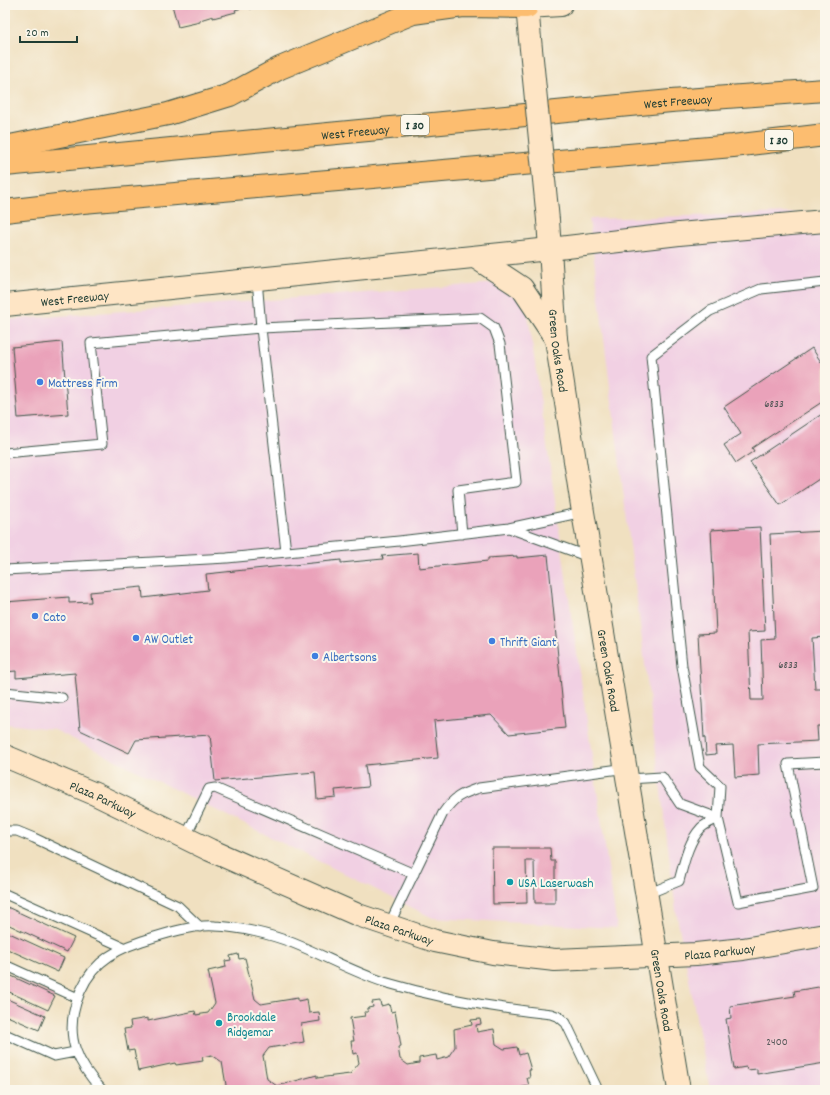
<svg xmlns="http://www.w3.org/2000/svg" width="830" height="1095" viewBox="0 0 830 1095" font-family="Dekko,sans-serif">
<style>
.built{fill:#f1d0e3}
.building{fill:#eaa2ba}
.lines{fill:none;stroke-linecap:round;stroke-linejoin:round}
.lane-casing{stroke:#3e5549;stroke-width:11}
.secondary-casing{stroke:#3e5549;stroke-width:24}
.highway-casing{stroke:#3e5549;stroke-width:24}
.lane{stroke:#fff;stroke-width:9}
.secondary{stroke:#fee5c5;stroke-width:22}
.highway{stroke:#fcbd6f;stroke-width:22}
.secondary-bridge-casing{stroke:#3e5549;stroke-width:24;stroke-linecap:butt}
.secondary-bridge{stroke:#fee5c5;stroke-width:22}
.shop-dot{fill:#3f7fe0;stroke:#fbf7ec;stroke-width:1.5}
.culture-dot{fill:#0f9aa8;stroke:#fbf7ec;stroke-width:1.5}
.labels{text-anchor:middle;stroke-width:4;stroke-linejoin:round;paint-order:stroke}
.number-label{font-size:11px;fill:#525656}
.shield{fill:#fbf7ec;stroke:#61756b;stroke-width:1}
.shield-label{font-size:12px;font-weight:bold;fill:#1f3d34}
.street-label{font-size:13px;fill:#1f3d34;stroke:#fbf7ec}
.shop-label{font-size:13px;fill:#366cbe;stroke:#fbf7ec;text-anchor:start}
.culture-label{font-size:13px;fill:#0d838f;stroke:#fbf7ec;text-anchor:start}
</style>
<rect width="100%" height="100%" fill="#fbf7ec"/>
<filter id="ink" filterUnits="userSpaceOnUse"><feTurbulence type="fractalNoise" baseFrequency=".025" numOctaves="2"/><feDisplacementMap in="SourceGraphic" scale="8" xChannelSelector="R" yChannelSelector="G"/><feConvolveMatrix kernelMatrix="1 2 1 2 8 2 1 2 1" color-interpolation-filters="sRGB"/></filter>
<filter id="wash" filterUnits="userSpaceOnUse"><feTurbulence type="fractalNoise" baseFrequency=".012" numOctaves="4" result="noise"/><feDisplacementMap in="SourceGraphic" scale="16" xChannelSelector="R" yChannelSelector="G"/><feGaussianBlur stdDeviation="0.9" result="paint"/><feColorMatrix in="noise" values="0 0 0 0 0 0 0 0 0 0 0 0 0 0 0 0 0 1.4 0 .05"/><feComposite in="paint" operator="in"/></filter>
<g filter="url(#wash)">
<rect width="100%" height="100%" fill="#f0e0c0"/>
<path class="built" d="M 825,212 L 825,1090 L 710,1090 L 676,911 L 589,219 Z
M 523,281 L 617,928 L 433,918 L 53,729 L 5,724 L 5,320 Z"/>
<g id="blocks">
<path class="building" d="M 172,5 L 264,5 L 264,6 L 250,9 L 249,6 L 235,10 L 236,12 L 213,18 L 213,16 L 200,20 L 200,22 L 178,27 Z
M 62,342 L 68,414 L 18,418 L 12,347 Z
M 812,348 L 821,362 L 825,360 L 825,400 L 752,448 L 754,451 L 736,463 L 724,445 L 741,434 L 724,407 Z
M 825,412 L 825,475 L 780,505 L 750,462 Z
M 760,527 L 765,631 L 748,632 L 751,700 L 763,700 L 761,640 L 775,639 L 770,534 L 824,531 L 825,637 L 812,638 L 815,689 L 825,689 L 825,726 L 817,726 L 818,741 L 758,744 L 759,775 L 735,777 L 733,745 L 715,746 L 716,754 L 706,755 L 705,738 L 704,738 L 698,634 L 716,633 L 711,530 Z
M 418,553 L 419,568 L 488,561 L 488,558 L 517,556 L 517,558 L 548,555 L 565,728 L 509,734 L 491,715 L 434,721 L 438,758 L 365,765 L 368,787 L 335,790 L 336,797 L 317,799 L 315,772 L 215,781 L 210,735 L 136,740 L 129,753 L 80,730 L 75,673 L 16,678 L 16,671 L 5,672 L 5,602 L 69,597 L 69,603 L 91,602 L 90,592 L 142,587 L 143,598 L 208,590 L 206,574 L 341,560 L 341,563 L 383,559 L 382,556 Z
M 492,848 L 550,848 L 551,861 L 555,861 L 555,903 L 535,903 L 534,861 L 526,861 L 527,903 L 493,904 Z
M 5,906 L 74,938 L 67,952 L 5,923 Z
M 5,931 L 64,958 L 58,972 L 5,948 Z
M 238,954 L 239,959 L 245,958 L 255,999 L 261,1004 L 298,998 L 298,1001 L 307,999 L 309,1013 L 319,1012 L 320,1021 L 301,1024 L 304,1042 L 269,1048 L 263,1056 L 267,1079 L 277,1086 L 317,1075 L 317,1078 L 350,1074 L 359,1063 L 357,1053 L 353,1054 L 351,1041 L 354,1041 L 350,1018 L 365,1016 L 364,1012 L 368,1012 L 368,1008 L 373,1007 L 372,1002 L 380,1001 L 381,1006 L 389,1004 L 391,1012 L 395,1011 L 401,1046 L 398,1047 L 400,1059 L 408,1065 L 419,1063 L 419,1058 L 436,1055 L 437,1060 L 448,1057 L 455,1047 L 454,1029 L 472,1025 L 471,1020 L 480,1019 L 481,1024 L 476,1025 L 477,1032 L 494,1029 L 496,1044 L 504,1049 L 517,1047 L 519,1055 L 526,1053 L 531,1070 L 529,1070 L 530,1078 L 527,1078 L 529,1086 L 507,1090 L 222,1090 L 226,1085 L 222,1062 L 212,1055 L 202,1057 L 203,1061 L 176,1065 L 175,1063 L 138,1071 L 134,1050 L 128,1051 L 124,1029 L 131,1028 L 130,1021 L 148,1018 L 148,1021 L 195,1011 L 196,1015 L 208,1013 L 215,1003 L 208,971 L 226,967 L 225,961 L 231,960 L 230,956 Z
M 5,973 L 55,996 L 48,1010 L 5,990 Z
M 825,986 L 825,1063 L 757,1074 L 757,1069 L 747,1070 L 746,1067 L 734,1069 L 726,1019 L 731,1018 L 730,1006 L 795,996 L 794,991 Z
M 5,998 L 45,1016 L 39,1030 L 5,1015 Z"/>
</g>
</g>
<g filter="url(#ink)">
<use href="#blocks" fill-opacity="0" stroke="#3e5549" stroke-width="1"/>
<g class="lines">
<defs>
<path id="lane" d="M 825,282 L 761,289 L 710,311 L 651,356 L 682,666 L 700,767 L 720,786 L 718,818 L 738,902 L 813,888 L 788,764 L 825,762
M 5,453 L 102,444 L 91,343 L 261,328 L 257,279
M 509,528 L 589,557
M 286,552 L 261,328 L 480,318 L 494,328 L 500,344 L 516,482 L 458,490 L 462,534
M 5,570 L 227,558 L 399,541 L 509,528 L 583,512
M 5,692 L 62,698
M 628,779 L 662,777 L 680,804 L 718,818 C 713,821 705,824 701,828 C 688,842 684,863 679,881 L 647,894
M 5,831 L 17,831 L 34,838 L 178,906 L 200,927
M 185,838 L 209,789 L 215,788 L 414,874
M 5,894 L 123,947
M 389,925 L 443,813 C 454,797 461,794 479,788 L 627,768
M 5,965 L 78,998
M 5,1034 L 54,1056 L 75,1052
M 102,1090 C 78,1064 65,1039 76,1003 C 87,968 108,952 142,941 C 161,935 195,924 215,926 C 240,927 270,934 293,943 C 323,955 353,972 384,982 C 438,998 494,1008 551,1014 L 559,1017 L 566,1023 L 598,1090"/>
<g id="secondary">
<path d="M 527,5 L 530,39"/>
<path d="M 527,7 L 561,5"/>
<path id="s1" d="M 548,220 L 556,339 L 583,512 L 679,1090"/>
<path d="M 475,257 L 522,288 L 556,339"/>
<path id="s2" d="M 5,305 L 550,249 L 679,234 L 825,221"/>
<path id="s3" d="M 5,756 L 95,794 L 210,850 L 358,915 L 435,941 L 493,953 L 555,960 L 696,954 L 743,949 L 825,935"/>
</g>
<g id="highway">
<path d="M 5,147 L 168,114 L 230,95 L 280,68 L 413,13 L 463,6 L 527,7"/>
<path id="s4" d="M 5,165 L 671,101 L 825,90"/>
<path d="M 5,211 L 83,202 L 733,146 L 825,135"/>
</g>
</defs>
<use href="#lane" class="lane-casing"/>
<use href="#secondary" class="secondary-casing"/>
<use href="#highway" class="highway-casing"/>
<use href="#lane" class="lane"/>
<use href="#secondary" class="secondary"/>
<use href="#highway" class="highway"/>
<defs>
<path id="secondary-bridge" d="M 530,39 L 548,220"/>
</defs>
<use href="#secondary-bridge" class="secondary-bridge-casing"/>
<use href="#secondary-bridge" class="secondary-bridge"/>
</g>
</g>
<g class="shop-dot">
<circle cx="40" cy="382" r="4"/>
<circle cx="35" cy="616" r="4"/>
<circle cx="136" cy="638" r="4"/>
<circle cx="492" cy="641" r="4"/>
<circle cx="315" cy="656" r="4"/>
</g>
<g class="culture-dot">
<circle cx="510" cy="882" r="4"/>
<circle cx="219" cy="1023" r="4"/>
</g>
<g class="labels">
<g class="number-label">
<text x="774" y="407">6833</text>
<text x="788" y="668">6833</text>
<text x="777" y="1045">2400</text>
</g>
<g class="shield">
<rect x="401" y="115" width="28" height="20" rx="3"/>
<rect x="765" y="130" width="28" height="20" rx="3"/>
</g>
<g class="shield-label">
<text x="415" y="129">I 30</text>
<text x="779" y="144">I 30</text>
</g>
<g class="street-label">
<text dy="5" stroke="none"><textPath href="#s4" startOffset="676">West Freeway</textPath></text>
<text dy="5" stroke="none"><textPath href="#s4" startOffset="352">West Freeway</textPath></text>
<text dy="5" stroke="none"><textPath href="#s2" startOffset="70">West Freeway</textPath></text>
<text dy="5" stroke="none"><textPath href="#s1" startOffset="131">Green Oaks Road</textPath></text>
<text dy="5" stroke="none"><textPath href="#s1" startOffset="455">Green Oaks Road</textPath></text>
<text dy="5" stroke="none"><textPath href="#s3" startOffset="107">Plaza Parkway</textPath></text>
<text dy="5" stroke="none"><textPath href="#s3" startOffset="431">Plaza Parkway</textPath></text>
<text dy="5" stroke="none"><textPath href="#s3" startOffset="755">Plaza Parkway</textPath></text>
<text dy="5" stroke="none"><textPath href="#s1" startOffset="779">Green Oaks Road</textPath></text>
</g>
<g class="shop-label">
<text x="48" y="387">Mattress Firm</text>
<text x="43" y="621">Cato</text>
<text x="144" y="643">AW Outlet</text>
<text x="500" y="646">Thrift Giant</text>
<text x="323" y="661">Albertsons</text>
</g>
<g class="culture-label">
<text x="518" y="887">USA Laserwash</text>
<text x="227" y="1021">Brookdale<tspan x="227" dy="15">Ridgemar</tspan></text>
</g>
</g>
<rect width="830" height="1095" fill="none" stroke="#fbf7ec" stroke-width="20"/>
<path d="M20 36v6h57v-6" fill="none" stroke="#1f3d34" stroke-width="2"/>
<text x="26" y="36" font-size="12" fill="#1f3d34" stroke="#fbf7ec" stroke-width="3" paint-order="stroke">20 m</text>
</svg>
